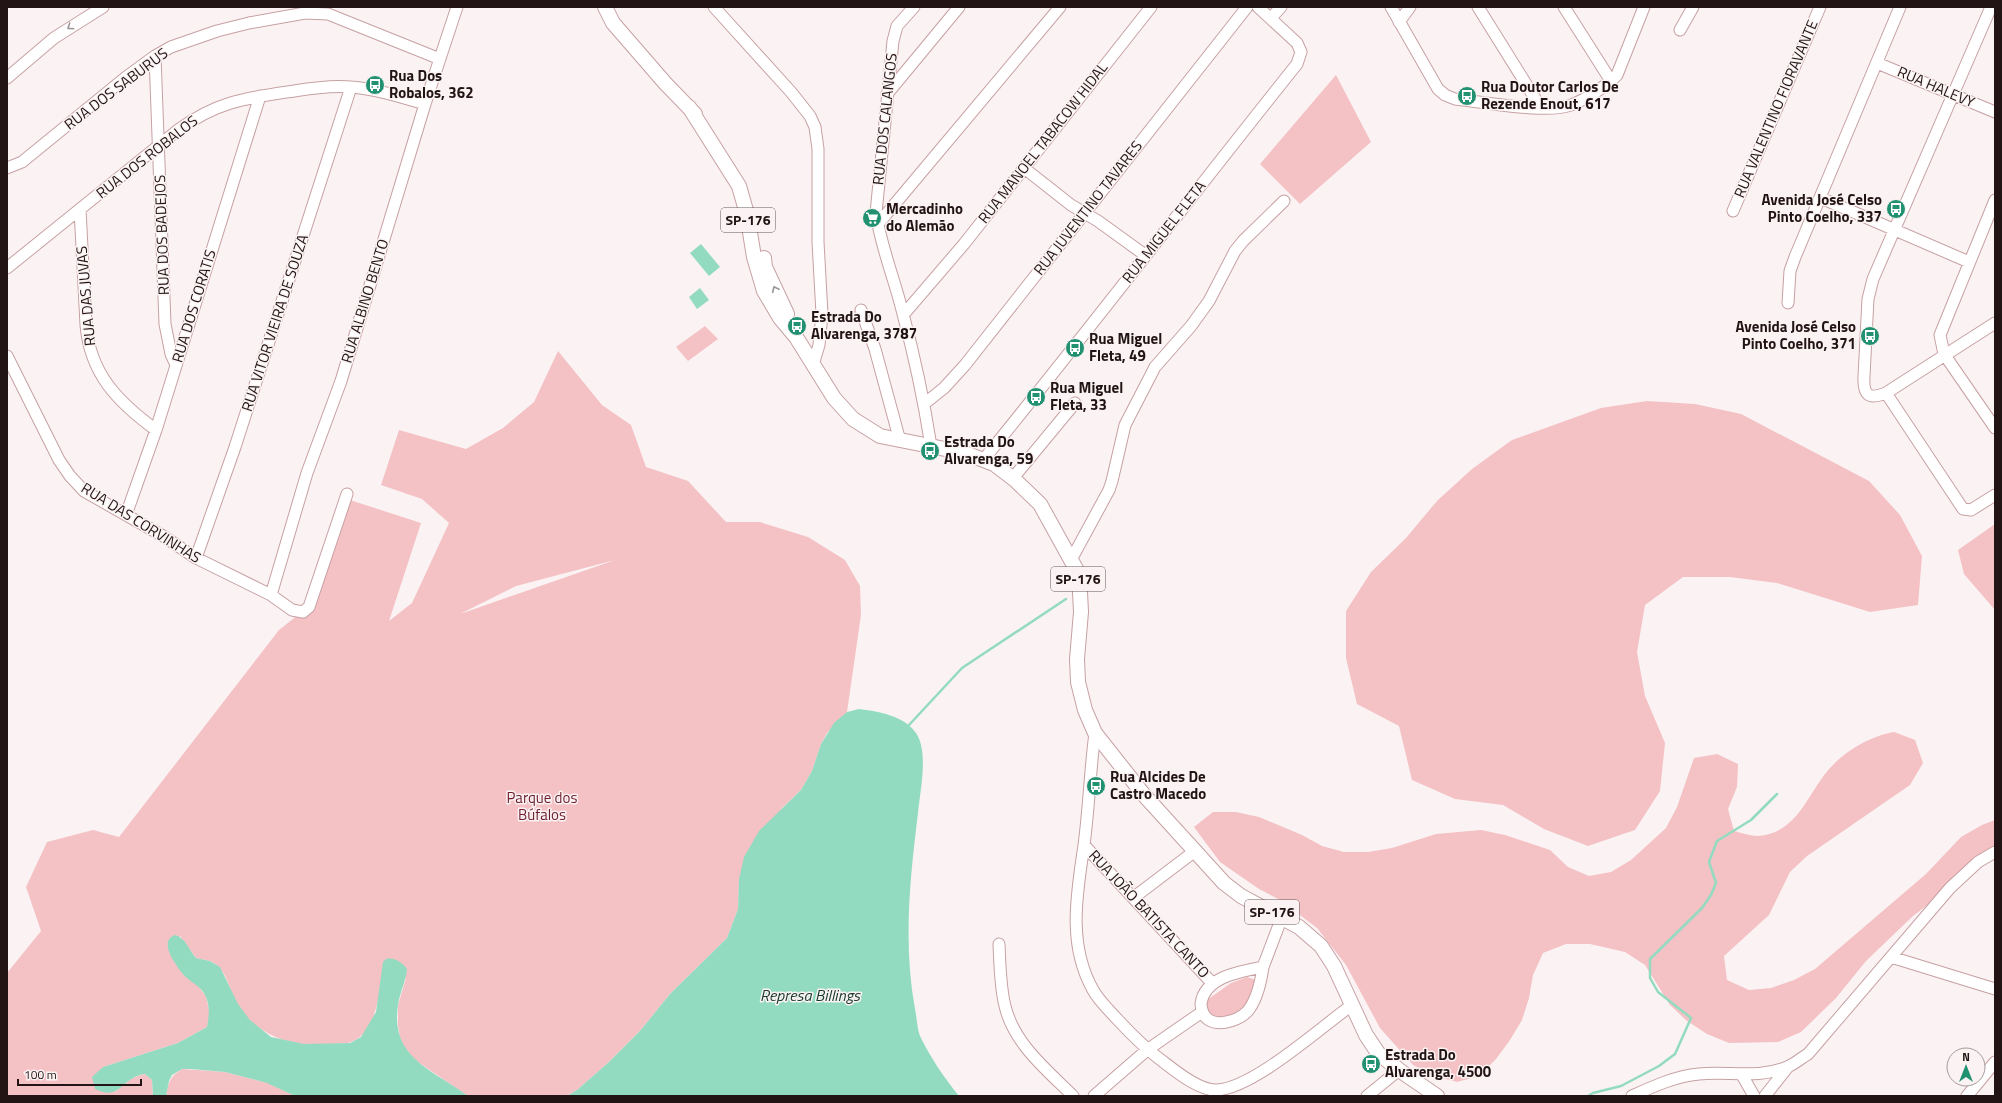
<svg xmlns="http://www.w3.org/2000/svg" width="2002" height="1103" viewBox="0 0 2002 1103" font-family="'Titillium Web',sans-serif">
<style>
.green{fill:#f4c1c5;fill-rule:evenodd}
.water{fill:#93dbc0}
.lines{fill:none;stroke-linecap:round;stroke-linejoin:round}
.stream{stroke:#93dbc0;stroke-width:2.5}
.minor-casing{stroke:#c7a0a3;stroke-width:13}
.major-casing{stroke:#c7a0a3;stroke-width:16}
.minor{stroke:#fff;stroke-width:11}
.major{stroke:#fff;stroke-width:14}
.oneway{stroke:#9c9596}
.labels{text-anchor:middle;stroke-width:3;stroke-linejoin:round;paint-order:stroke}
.shield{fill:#fbf3f3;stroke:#635758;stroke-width:1}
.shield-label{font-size:14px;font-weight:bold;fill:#221415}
.poi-label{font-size:15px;font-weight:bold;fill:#221415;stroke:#fbf3f3;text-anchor:start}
.street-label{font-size:15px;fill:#221415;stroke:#fbf3f3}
.park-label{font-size:15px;fill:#6c1e2e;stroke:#fbf3f3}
.water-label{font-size:16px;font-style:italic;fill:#17392e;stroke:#fbf3f3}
</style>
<rect width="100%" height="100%" fill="#fbf3f3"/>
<path class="green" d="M 1336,75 L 1371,142 L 1300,204 L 1260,164 Z
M 705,326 L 718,339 L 688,361 L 676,347 Z
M 558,351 L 602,405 L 631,425 L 646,467 L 688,481 L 726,522 L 760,522 L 808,537 L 845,560 L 860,586 L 861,615 L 847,712 L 827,733 L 821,744 L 812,771 L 801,790 L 782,808 L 739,879 L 738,909 L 727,938 L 670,994 L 640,1031 L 609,1062 L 577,1090 L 567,1096 L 468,1096 L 415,1060 L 401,1043 L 398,1026 L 398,1005 L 406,978 L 379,994 C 376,1012 370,1035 351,1042 C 347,1044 341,1043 336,1044 C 297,1048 260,1040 237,1004 C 229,990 227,968 210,961 C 206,960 200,959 196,958 L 180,936 L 169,952 L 183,974 L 197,985 L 206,996 L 210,1015 L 207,1027 L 178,1043 L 103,1067 L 115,1092 C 124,1084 132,1076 145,1074 L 152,1080 L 153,1096 L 7,1096 L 7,973 L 41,931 L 26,887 L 47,842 L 93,830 L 119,837 L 279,630 L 318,599 L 350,500 L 421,523 L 389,621 L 412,603 L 449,523 L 422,499 L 381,485 L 399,430 L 466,449 L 503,428 L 534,402 ZM 615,560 L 463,613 L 462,613 L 516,586 Z
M 1647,401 L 1695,404 L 1741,414 L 1869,481 L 1900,515 L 1922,556 L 1918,605 L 1870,612 L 1777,583 L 1730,577 L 1683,577 L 1645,605 L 1637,652 L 1645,696 L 1665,743 L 1660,791 L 1635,830 L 1588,846 L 1544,829 L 1503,805 L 1455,799 L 1412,780 L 1399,726 L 1357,704 L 1346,658 L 1346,611 L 1371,572 L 1406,538 L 1437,501 L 1472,469 L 1512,440 L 1601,408 Z
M 1995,524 L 1995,610 L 1964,574 L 1958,550 Z
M 1894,732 L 1915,740 L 1923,763 L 1910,785 L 1807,856 L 1790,872 L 1769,915 L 1724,956 L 1727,980 L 1749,990 L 1771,988 L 1794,980 L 1815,969 L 1926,874 L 1961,837 L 1982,825 L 1995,820 L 1995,854 L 1913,916 L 1866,961 L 1836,998 L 1801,1032 L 1778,1042 L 1729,1043 L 1707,1034 L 1687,1021 L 1670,1005 L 1645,965 L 1625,952 L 1590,944 L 1566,944 L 1543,953 L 1533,975 L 1529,998 L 1522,1020 L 1510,1040 L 1496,1059 L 1479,1076 L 1457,1082 L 1434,1076 L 1413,1065 L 1380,1028 L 1346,965 L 1317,928 L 1280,900 L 1259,889 L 1220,862 L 1194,827 L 1213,812 L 1236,812 L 1259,817 L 1302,835 L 1322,846 L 1344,852 L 1368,852 L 1392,848 L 1436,834 L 1481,830 L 1505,835 L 1550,850 L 1568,867 L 1589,876 L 1611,872 L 1631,860 L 1666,828 L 1677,807 L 1694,758 L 1717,754 L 1738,764 L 1737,787 L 1728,809 L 1734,831 C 1742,833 1751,836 1758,836 C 1795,833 1806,799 1825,774 C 1840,754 1869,736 1894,732 Z
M 1247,977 L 1256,980 C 1254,987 1252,995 1248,1002 C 1240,1017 1220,1020 1205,1014 L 1207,1000 L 1231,983 Z
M 182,1069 L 225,1072 L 268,1083 L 295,1096 L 166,1096 C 168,1083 170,1076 182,1069 Z"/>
<path class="water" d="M 701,244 L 720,267 L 709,276 L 690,253 Z
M 700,288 L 709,300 L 697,309 L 689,297 Z
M 859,709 C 877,711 905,716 916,733 C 929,752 920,791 918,813 C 910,878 903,944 915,1009 C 917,1018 917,1030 921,1038 C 930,1057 946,1080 959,1096 L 567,1096 L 577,1090 L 609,1062 L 640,1031 L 670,994 L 727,938 L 738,909 L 739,879 L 744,857 L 759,831 L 801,790 L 812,771 L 821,744 L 834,723 L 847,712 Z
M 175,935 C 186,938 189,950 196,958 L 210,961 L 220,967 L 238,1004 L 250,1020 L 271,1037 L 304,1044 L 350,1043 L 361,1037 L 376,1012 L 383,962 L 386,959 C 394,957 402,962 407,969 C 406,981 400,992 398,1005 C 390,1058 432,1069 468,1096 L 295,1096 L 267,1083 L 225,1072 L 190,1069 L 182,1069 L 172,1075 L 169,1081 L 166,1096 L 153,1096 L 152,1080 L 145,1074 C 121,1077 121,1102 95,1089 L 92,1077 L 103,1067 L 178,1043 L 207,1027 C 209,1017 210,1007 206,997 C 202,986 189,982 182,973 C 175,964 158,941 175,935 Z"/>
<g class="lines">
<path class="stream" d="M 909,725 L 962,668 L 1066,599
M 1588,1096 L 1593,1093 L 1621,1086 L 1659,1066 L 1675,1054 L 1691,1018 L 1658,992 L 1650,978 L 1650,959 L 1702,908 L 1711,895 L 1716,883 L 1709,862 L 1717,841 L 1751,820 L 1777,794"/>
<defs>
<path id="minor" d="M 714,7 L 791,92 L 810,116 L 815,127 L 818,149 L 818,242 L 822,314 L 819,345 L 813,365
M 914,7 L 897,26 L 893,41 L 876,213 C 881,248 895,280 903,314 C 915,358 924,402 931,446
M 1391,7 L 1438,89 L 1445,95 L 1455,99 C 1483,102 1547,114 1571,105 C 1587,99 1605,87 1617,75 L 1644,7
M 1478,7 L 1541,108
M 1564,7 L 1611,81
M 1991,7 L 1873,279 L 1868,299 L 1864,376 C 1863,395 1868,400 1886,393 L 1995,323
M 1271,18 L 1281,7
M 1399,22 L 1410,7
M 1680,30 L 1693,7
M 155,56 L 165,324 L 171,354 L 176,365
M 1877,63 L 1995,112
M 7,78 L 54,38 L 103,7
M 887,94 L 959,7
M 7,168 L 22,162 L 125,78 L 155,56 L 171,47 L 217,31 L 249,23 L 305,13 L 328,14 L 440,59
M 1024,168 L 1071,205 L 1098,221 L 1145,255
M 1821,198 L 1969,262
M 1995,200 L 1940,335 L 1944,354 L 1995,428
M 80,209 L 86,325 C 90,374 118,402 156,430
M 1733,211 L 1820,7
M 878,224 L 1060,7
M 7,268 L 178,130 C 218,101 246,98 294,91 C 312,88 333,85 351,87 C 376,89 401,97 425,104
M 1788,303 L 1790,271 L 1795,257 L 1900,7
M 861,310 L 875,349 L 900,441
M 904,314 L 964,244 L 1151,7
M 7,356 L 59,460 L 70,476 L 84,491 L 163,536 L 196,558 L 271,595 L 292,610 L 303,612 L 309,607 L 347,494
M 1886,393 L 1963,509 L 1971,510 L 1995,495
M 924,404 L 944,388 L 965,365 L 1247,7
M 984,459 C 1090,329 1192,195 1297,64 L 1301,52 L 1297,43 L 1258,7
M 1013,478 L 1075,403
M 126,515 L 156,430 L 260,96
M 196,558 L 235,447 L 351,87
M 1071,560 L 1109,490 L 1112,481 L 1125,425 L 1155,367 L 1191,326 L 1209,301 L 1235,251 L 1243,241 L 1284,201
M 271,595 L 307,473 L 341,381 L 425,104 L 457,7
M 1095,733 C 1090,770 1089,808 1084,845 C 1077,893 1067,944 1093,990 C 1099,1001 1109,1010 1118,1020 C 1130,1033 1143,1046 1157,1057 C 1172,1068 1198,1091 1217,1090 C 1254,1088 1321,1027 1352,1005
M 1084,845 L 1213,984
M 1133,898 L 1195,851
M 999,944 C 1000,965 1000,986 1005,1006 C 1014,1044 1047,1070 1073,1096
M 1891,957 L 1995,989
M 1263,967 C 1261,981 1258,996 1250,1008 C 1243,1019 1221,1027 1209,1020 C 1204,1017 1201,1010 1201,1004 C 1204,977 1241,971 1263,967 Z
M 1263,967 L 1282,917
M 1742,1075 L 1754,1096
M 1094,1096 L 1147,1050 L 1202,1012
M 1367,1096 L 1399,1070
M 1632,1096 C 1654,1086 1676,1076 1699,1074 C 1728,1071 1759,1079 1787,1067 C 1795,1064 1801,1058 1808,1054 L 1950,888 L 1978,862 L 1995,852
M 1765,1096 L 1787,1068
M 1967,1096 L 1995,1062"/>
<path id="major" d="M 605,7 L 613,23 L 665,83 L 695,114
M 689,107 L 739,186 L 747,214 L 754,257 L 764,291 L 780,318 L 796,337 L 834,398 L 853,419 L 880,436 L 965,453 L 994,464 L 1015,480 L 1040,504 L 1076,569 L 1080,592 L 1081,612 L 1077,659 L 1078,682 L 1085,710 L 1095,733 L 1144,795 L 1224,883 L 1241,896 L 1299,927 L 1321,946 L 1334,966 L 1366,1035 L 1378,1053 L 1399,1070 L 1437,1096
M 764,258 L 765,267 L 787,314"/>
</defs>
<use href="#minor" class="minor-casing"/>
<use href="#major" class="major-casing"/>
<use href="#minor" class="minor"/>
<use href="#major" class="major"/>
</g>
<defs><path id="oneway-chevron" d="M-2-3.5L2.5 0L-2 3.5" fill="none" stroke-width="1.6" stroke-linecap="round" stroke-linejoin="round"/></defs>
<g class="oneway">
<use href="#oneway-chevron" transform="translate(70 27) rotate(146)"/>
<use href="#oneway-chevron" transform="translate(775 289) rotate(-115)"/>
</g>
<defs>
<symbol id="bus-disc" viewBox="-11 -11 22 22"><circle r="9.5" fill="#219172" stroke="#fbf3f3"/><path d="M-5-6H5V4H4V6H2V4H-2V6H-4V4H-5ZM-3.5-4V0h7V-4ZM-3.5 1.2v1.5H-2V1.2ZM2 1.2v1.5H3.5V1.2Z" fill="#fff"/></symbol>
<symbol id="supermarket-disc" viewBox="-11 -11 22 22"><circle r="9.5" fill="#219172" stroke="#fbf3f3"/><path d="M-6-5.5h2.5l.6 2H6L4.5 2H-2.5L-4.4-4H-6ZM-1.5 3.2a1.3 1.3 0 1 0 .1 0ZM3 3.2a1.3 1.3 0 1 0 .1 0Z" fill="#fff"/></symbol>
</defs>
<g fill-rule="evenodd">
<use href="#bus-disc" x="364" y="74" width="22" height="22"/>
<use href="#bus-disc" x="1456" y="85" width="22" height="22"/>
<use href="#bus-disc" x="1885" y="198" width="22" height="22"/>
<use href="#supermarket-disc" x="861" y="207" width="22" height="22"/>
<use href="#bus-disc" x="786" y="315" width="22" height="22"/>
<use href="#bus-disc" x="1859" y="325" width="22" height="22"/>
<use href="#bus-disc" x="1064" y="337" width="22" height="22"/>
<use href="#bus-disc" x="1025" y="386" width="22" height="22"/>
<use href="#bus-disc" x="919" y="440" width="22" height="22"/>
<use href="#bus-disc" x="1085" y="775" width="22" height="22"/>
<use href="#bus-disc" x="1360" y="1053" width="22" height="22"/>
</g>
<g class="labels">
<g class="shield">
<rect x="721" y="208" width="54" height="24" rx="3"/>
<rect x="1051" y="567" width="54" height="24" rx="3"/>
<rect x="1245" y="900" width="54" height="24" rx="3"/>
</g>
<g class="shield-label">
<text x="748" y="225">SP-176</text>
<text x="1078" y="584">SP-176</text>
<text x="1272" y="917">SP-176</text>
</g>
<g class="poi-label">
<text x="389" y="81">Rua Dos<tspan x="389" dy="17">Robalos, 362</tspan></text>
<text x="1481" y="92">Rua Doutor Carlos De<tspan x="1481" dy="17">Rezende Enout, 617</tspan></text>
<text x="1882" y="205" text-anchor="end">Avenida José Celso<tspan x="1882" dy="17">Pinto Coelho, 337</tspan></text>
<text x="886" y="214">Mercadinho<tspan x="886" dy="17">do Alemão</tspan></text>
<text x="811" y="322">Estrada Do<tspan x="811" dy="17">Alvarenga, 3787</tspan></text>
<text x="1856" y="332" text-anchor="end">Avenida José Celso<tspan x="1856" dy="17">Pinto Coelho, 371</tspan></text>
<text x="1089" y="344">Rua Miguel<tspan x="1089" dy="17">Fleta, 49</tspan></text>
<text x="1050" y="393">Rua Miguel<tspan x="1050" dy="17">Fleta, 33</tspan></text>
<text x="944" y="447">Estrada Do<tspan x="944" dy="17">Alvarenga, 59</tspan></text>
<text x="1110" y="782">Rua Alcides De<tspan x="1110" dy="17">Castro Macedo</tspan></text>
<text x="1385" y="1060">Estrada Do<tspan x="1385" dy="17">Alvarenga, 4500</tspan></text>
</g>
<g class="street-label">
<text transform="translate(1936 87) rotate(23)" y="5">RUA HALEVY</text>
<text transform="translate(116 89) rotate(-37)" y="5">RUA DOS SABURUS</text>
<text transform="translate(1776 109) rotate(-67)" y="5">RUA VALENTINO FIORAVANTE</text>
<text transform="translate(885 119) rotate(-84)" y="5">RUA DOS CALANGOS</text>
<text transform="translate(1043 143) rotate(-52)" y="5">RUA MANOEL TABACOW HIDAL</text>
<text transform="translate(147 157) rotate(-38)" y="5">RUA DOS ROBALOS</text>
<text transform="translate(1088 208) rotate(-52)" y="5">RUA JUVENTINO TAVARES</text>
<text transform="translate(1164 232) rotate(-52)" y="5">RUA MIGUEL FLETA</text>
<text transform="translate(162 235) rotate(-92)" y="5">RUA DOS BADEJOS</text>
<text transform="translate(86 296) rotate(-95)" y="5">RUA DAS JUVAS</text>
<text transform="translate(365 301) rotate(-73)" y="5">RUA ALBINO BENTO</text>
<text transform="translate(194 306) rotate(-73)" y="5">RUA DOS CORATIS</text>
<text transform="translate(275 323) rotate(-72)" y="5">RUA VITOR VIEIRA DE SOUZA</text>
<text transform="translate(141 523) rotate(32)" y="5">RUA DAS CORVINHAS</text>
<text transform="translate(1149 914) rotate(47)" y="5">RUA JOÃO BATISTA CANTO</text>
</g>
<g class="park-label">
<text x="542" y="803">Parque dos<tspan x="542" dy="17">Búfalos</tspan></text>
</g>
<g class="water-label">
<text x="810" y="1001">Represa Billings</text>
</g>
</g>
<rect width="2002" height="1103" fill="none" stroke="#221415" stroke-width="16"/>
<g transform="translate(1966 1067)"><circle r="19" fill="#fbf3f3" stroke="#a49a9a"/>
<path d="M0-3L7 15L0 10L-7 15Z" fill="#219172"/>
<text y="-6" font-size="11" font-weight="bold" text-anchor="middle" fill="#221415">N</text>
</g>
<path d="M18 1079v6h123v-6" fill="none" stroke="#221415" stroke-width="2"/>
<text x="24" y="1079" font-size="12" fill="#221415" stroke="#fbf3f3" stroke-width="3" paint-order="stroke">100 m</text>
</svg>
